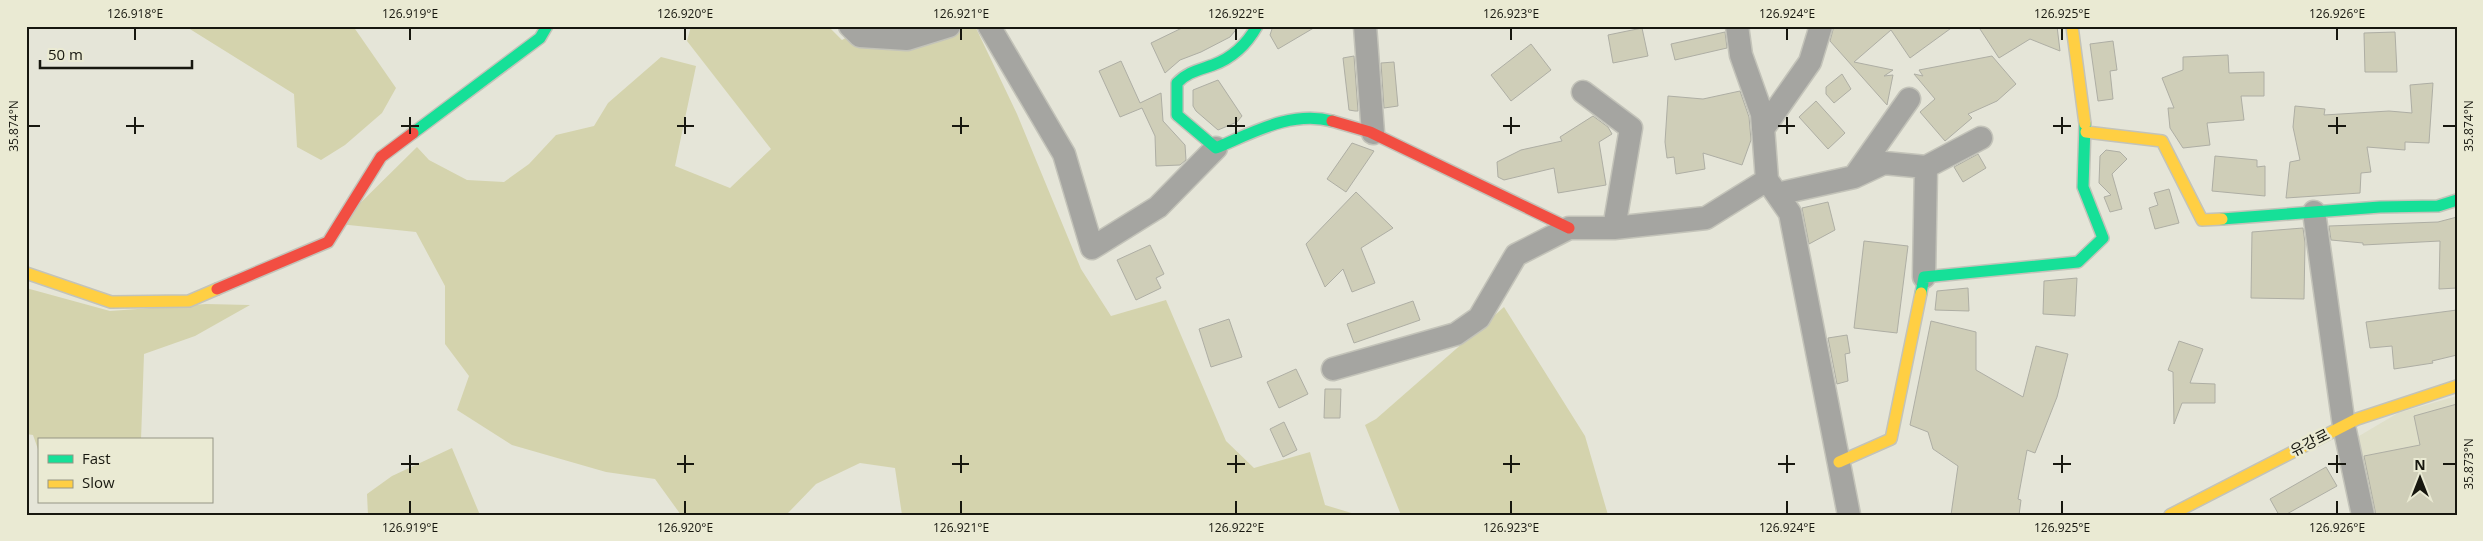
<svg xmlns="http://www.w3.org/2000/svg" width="2483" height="541" viewBox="0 0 2483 541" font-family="'Open Sans','Noto Sans KR',sans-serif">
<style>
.built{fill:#dfdfc9}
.green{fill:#d4d3ad}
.building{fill:#cfceb8;stroke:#aeaea4}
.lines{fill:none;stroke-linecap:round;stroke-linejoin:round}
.street-casing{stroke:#c3c3b9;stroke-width:25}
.fast-casing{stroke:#c3c3b9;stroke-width:14}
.slow-casing{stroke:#c3c3b9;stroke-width:14}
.jam-casing{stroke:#c3c3b9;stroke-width:14}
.street{stroke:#a5a5a1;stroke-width:22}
.fast{stroke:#16e098;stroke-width:11}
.slow{stroke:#ffcf43;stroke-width:11}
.jam{stroke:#f24e42;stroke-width:11}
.ticks{fill:none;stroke:#17170f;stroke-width:2}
.labels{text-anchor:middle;stroke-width:5;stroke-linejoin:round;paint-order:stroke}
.street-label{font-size:15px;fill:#17170f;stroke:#eaead3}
.neatline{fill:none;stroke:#17170f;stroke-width:2}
.ticks-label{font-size:12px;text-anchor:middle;fill:#17170f}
</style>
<rect width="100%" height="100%" fill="#e5e5d8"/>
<path class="built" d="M 2457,396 L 2457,515 L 2370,515 L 2354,439 L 2398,413 Z"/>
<path class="green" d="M 185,26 L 353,26 L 396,88 L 382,113 L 345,145 L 321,160 L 297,147 L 294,94 Z
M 691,26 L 828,26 L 842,40 L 867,26 L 975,26 L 1017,114 L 1081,269 L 1111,316 L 1166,300 L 1226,441 L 1254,468 L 1310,452 L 1325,505 L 1358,515 L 902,515 L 895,468 L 860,463 L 816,484 L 788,513 L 681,515 L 655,479 L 606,472 L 512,445 L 457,410 L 469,376 L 445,344 L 445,286 L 416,232 L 339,224 L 417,147 L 429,160 L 467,180 L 504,182 L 529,164 L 556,135 L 594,126 L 608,103 L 661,57 L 696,66 L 675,166 L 730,188 L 771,149 L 687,41 Z
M 26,288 L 110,311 L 206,304 L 250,305 L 195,336 L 144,354 L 141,440 L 39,440 L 39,452 L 33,435 L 26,434 Z
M 1504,307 L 1585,436 L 1608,515 L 1401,515 L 1365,425 L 1376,419 Z
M 452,448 L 480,515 L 368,515 L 367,494 L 392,476 Z"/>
<path class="building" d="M 1186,26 L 1239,26 L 1230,37 L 1201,52 L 1180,60 L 1165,73 L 1151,43 Z
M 1273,26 L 1317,26 L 1278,49 L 1270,35 Z
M 1834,26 L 1954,26 L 1910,58 L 1891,30 L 1854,62 L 1893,70 L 1884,76 L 1893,75 L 1887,105 L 1830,41 Z
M 1978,26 L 2057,26 L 2060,51 L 2030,39 L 1999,58 Z
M 1642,28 L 1648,56 L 1613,63 L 1608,35 Z
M 1725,32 L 1727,48 L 1675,60 L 1671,44 Z
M 2395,32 L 2397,72 L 2365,72 L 2364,33 Z
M 2113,41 L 2117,70 L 2110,71 L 2113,99 L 2098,101 L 2090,44 Z
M 1531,44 L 1551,70 L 1511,101 L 1491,75 Z
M 2228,55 L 2229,73 L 2264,72 L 2264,96 L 2241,96 L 2244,120 L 2207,123 L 2210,145 L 2183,148 L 2170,128 L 2168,108 L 2174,108 L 2162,78 L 2183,70 L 2183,57 Z
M 1354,56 L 1358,111 L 1355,111 L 1349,110 L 1343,58 Z
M 1992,56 L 2016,84 L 1997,101 L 1968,114 L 1972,118 L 1945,141 L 1920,112 L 1935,99 L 1914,74 L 1923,76 L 1919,70 Z
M 1121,61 L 1140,103 L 1161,93 L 1163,121 L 1185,145 L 1186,160 L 1180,165 L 1156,166 L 1155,136 L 1142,108 L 1120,117 L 1099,71 Z
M 1394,62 L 1398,106 L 1384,108 L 1381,63 Z
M 1842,74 L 1851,89 L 1834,103 L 1826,94 L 1826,87 Z
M 1218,80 L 1242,116 L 1237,122 L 1218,130 L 1196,111 L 1193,106 L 1193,90 Z
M 2433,83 L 2429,143 L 2405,142 L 2405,150 L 2367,147 L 2371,172 L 2361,173 L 2360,193 L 2286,198 L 2290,162 L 2300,160 L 2293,127 L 2295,106 L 2325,109 L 2324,115 L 2389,111 L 2412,113 L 2410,85 Z
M 1740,91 L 1749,117 L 1751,140 L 1742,165 L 1703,153 L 1705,169 L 1676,174 L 1674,157 L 1667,158 L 1665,142 L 1668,96 L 1703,99 Z
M 1816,101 L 1845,133 L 1828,149 L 1799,117 Z
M 1593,116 L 1608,127 L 1612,134 L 1599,142 L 1606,185 L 1558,193 L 1554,168 L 1504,180 L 1498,177 L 1497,162 L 1521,150 L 1562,141 L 1560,137 Z
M 1352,143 L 1374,151 L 1346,192 L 1327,179 Z
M 2106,150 L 2120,152 L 2127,159 L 2112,174 L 2122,209 L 2110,212 L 2104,197 L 2111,195 L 2099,183 L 2100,156 Z
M 1978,154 L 1986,168 L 1963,182 L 1954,167 Z
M 2215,156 L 2257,160 L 2257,167 L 2265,166 L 2265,196 L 2212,191 Z
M 2169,189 L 2179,223 L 2155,229 L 2149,208 L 2158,205 L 2154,193 Z
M 1356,192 L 1393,228 L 1361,248 L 1375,283 L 1352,292 L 1343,269 L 1325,287 L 1306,244 Z
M 1828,202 L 1835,230 L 1809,244 L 1802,208 Z
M 2457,217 L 2457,288 L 2439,289 L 2440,241 L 2363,245 L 2363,243 L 2331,240 L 2329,226 L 2438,222 Z
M 2303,228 L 2305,243 L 2304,299 L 2251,298 L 2252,232 Z
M 1864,241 L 1908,246 L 1897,333 L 1854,328 Z
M 1150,245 L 1164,274 L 1156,278 L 1161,288 L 1136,300 L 1117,260 Z
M 2077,278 L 2075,316 L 2043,314 L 2044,281 Z
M 1968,288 L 1969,311 L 1935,310 L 1937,291 Z
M 1413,301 L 1420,320 L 1354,343 L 1347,324 Z
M 2457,310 L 2457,355 L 2432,361 L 2433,363 L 2394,369 L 2392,346 L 2370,348 L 2366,322 Z
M 1229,319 L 1242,357 L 1211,367 L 1199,329 Z
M 1931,321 L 1976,332 L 1976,370 L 2023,397 L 2036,346 L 2068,354 L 2057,397 L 2035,453 L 2027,450 L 2018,499 L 2021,500 L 2019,515 L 1951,515 L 1958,466 L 1933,449 L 1928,432 L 1910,425 Z
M 1847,335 L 1850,353 L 1845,354 L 1848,381 L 1837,384 L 1828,338 Z
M 2179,341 L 2203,349 L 2190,383 L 2215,384 L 2215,403 L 2182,403 L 2174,424 L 2173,372 L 2168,370 Z
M 1296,369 L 1308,394 L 1279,408 L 1267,382 Z
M 1325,389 L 1341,389 L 1340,418 L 1324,418 Z
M 2457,404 L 2457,515 L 2376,515 L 2364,456 L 2420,445 L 2414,416 Z
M 1284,422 L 1297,450 L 1283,457 L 1270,429 Z
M 2326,467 L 2337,486 L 2285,515 L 2279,515 L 2270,499 Z"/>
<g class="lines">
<defs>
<path id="street" d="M 850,26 L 860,36 L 907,39 L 949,26
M 989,26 L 1064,154 L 1092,248 L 1158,207 L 1216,148
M 1365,26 L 1373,133
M 1737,26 L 1741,55 L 1762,114 L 1767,180 L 1790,213 L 1849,515
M 1583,92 L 1631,128 L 1614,228
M 1763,129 L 1810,62 L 1821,26
M 1854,177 L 1884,163 L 1926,167 L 1981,138
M 1777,194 L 1854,177 L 1909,99
M 2314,212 L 2344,426 L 2363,515
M 1924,277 L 1926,167
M 1333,369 L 1456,334 L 1479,318 L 1516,255 L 1569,228 L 1614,228 L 1706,218 L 1767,180"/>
<path id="fast" d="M 1257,26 C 1247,44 1232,58 1213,65 C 1199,70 1187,72 1177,83 L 1177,115 L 1216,148 C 1252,133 1292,110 1332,121
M 413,133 L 540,38 L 547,26
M 2222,219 L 2380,207 L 2438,206 L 2457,200
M 1921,293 L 1924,277 L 2078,262 L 2103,238 L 2083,187 L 2085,124"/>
<path id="slow" d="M 2072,26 L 2085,124
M 2086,132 L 2162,141 L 2202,220 L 2222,219
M 26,273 L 111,302 L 189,301 L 217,289
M 1839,462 L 1891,439 L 1921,293
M 2170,515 L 2357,419 L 2457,386"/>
<path id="jam" d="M 1332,121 L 1370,132 L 1569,228
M 217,289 L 328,242 L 381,157 L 413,133"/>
</defs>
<use href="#street" class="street-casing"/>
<use href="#fast" class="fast-casing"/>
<use href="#slow" class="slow-casing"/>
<use href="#jam" class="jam-casing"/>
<use href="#street" class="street"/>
<use href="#fast" class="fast"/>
<use href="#slow" class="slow"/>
<use href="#jam" class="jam"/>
</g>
<path class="ticks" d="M 135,28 L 135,40M 410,28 L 410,40M 685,28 L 685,40M 961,28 L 961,40M 1236,28 L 1236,40M 1511,28 L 1511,40M 1787,28 L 1787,40M 2062,28 L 2062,40M 2337,28 L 2337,40M 135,117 L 135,134M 410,117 L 410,134M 685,117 L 685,134M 961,117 L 961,134M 1236,117 L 1236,134M 1511,117 L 1511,134M 1787,117 L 1787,134M 2062,117 L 2062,134M 2337,117 L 2337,134M 28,126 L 40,126M 126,126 L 144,126M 401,126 L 419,126M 677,126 L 694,126M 952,126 L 969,126M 1227,126 L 1245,126M 1503,126 L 1520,126M 1778,126 L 1795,126M 2053,126 L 2071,126M 2328,126 L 2346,126M 2443,126 L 2456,126M 410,455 L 410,473M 685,455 L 685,473M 961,455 L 961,473M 1236,455 L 1236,473M 1511,455 L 1511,473M 1787,455 L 1787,473M 2062,455 L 2062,473M 2337,455 L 2337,473M 401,464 L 419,464M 677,464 L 694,464M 952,464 L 969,464M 1227,464 L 1245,464M 1503,464 L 1520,464M 1778,464 L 1795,464M 2053,464 L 2071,464M 2328,464 L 2346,464M 2443,464 L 2456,464M 410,501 L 410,514M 685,501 L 685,514M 961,501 L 961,514M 1236,501 L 1236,514M 1511,501 L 1511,514M 1787,501 L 1787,514M 2062,501 L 2062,514M 2337,501 L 2337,514"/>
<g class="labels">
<g class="street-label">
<text transform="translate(2310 443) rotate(-27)" y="5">유강로</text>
</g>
</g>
<rect width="2483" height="541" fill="none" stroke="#eaead3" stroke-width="55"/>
<rect x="38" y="438" width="175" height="65" fill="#eaead3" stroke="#969685"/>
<rect x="48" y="455" width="25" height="8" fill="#16e098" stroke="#969685"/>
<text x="82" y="464" font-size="15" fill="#17170f">Fast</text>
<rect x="48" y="480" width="25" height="8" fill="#ffcf43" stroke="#969685"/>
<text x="82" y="488" font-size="15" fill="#17170f">Slow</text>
<g transform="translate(2420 478)" stroke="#eaead3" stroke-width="4" paint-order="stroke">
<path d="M0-4L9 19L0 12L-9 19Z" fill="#17170f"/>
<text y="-8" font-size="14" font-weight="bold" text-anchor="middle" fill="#17170f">N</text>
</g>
<path d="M40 60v8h152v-8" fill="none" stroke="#17170f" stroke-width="2.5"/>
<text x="48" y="60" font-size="15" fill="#17170f" stroke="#eaead3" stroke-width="4" paint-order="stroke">50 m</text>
<rect x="28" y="28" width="2428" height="486" class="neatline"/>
<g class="ticks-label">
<text x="135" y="18">126.918°E</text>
<text x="410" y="18">126.919°E</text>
<text x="685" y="18">126.920°E</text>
<text x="961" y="18">126.921°E</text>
<text x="1236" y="18">126.922°E</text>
<text x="1511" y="18">126.923°E</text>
<text x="1787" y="18">126.924°E</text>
<text x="2062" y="18">126.925°E</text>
<text x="2337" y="18">126.926°E</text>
<text transform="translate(14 126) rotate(-90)" y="4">35.874°N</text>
<text transform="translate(2469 126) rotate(-90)" y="4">35.874°N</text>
<text transform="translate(2469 464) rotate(-90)" y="4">35.873°N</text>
<text x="410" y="532">126.919°E</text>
<text x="685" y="532">126.920°E</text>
<text x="961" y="532">126.921°E</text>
<text x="1236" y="532">126.922°E</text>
<text x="1511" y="532">126.923°E</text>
<text x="1787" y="532">126.924°E</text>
<text x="2062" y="532">126.925°E</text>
<text x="2337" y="532">126.926°E</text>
</g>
</svg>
